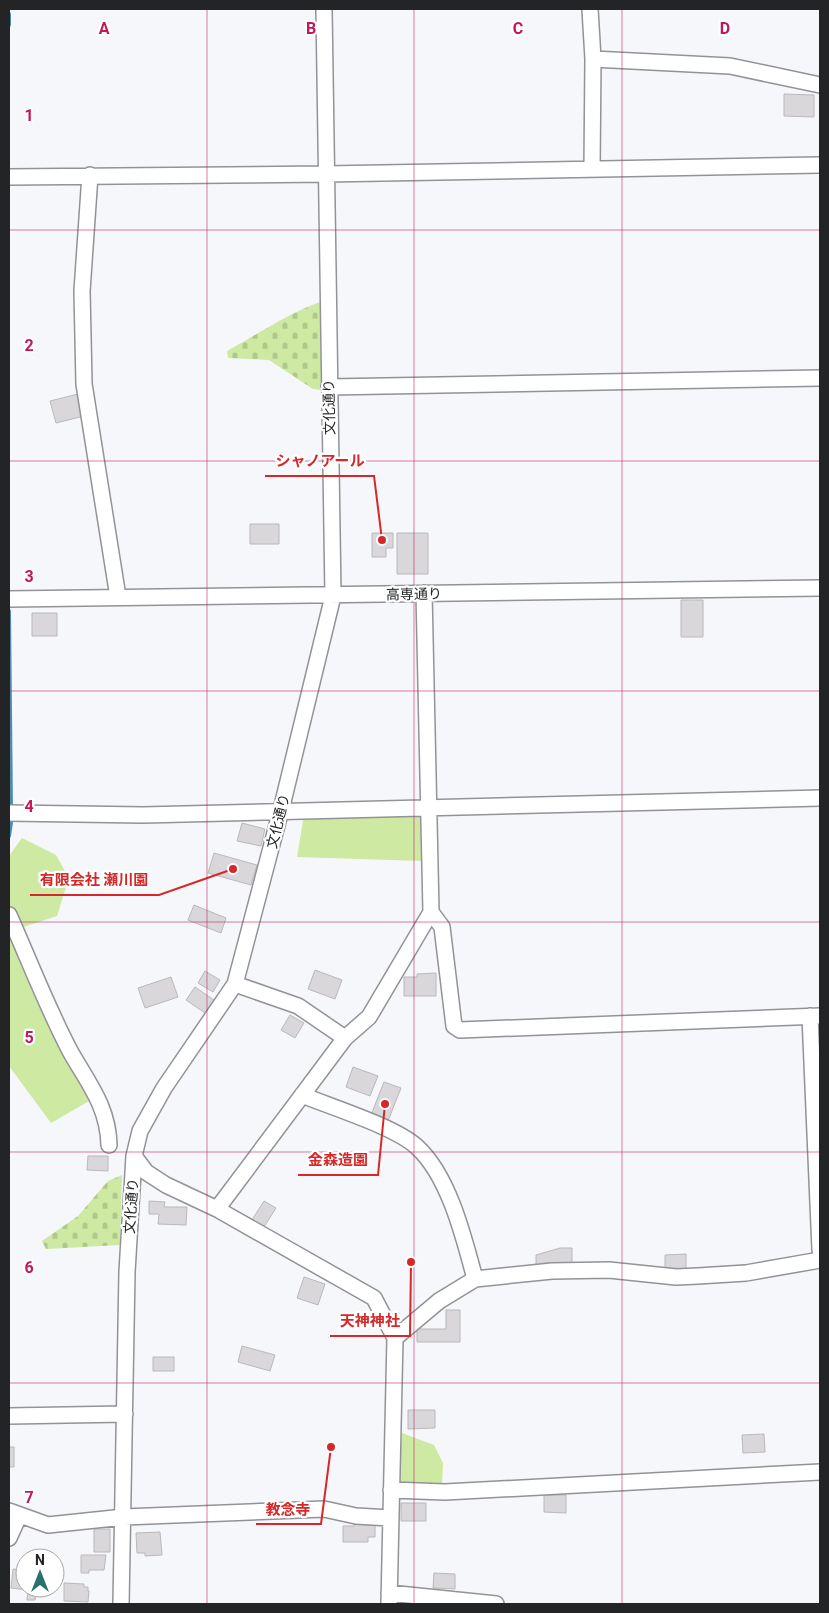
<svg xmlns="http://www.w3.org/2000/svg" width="829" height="1613" viewBox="0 0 829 1613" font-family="Roboto,'Noto Sans JP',sans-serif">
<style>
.grass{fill:#cde9a2}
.cemetery{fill:url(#cemetery-stones)}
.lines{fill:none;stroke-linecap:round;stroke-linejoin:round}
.stream{stroke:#518caf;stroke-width:4}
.building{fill:#d9d7da;stroke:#bab8bb}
.minor-casing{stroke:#929396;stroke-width:18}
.minor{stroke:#fff;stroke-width:15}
.grid{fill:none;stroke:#c2185b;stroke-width:1;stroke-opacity:0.55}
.labels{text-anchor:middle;stroke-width:4.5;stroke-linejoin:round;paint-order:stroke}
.street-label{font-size:14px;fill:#232425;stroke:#fff}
.grid-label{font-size:16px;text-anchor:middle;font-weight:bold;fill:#c2185b;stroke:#fff;stroke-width:4.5;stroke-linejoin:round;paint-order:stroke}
.leader{fill:none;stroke:#d62828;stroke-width:2}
.callout-dot{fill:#d62828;stroke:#fff;stroke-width:2}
.callout-label{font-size:15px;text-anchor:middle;font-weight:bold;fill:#d62828;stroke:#fff;stroke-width:4.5;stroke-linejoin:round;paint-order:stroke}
</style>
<defs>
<pattern id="cemetery-stones" width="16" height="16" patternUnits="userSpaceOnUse" patternTransform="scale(1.25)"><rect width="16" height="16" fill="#cde9a2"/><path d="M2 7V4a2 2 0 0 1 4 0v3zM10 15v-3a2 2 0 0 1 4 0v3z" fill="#b0c88b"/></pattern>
</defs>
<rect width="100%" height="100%" fill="#f5f7fa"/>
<path class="grass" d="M 422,814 L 423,861 L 297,857 L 304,815 Z
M 22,838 L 56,855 L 69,878 L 57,916 L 11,931 L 89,1101 L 51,1123 L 9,1066 L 9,856 Z
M 402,1433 L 434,1445 L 443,1463 L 442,1486 L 398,1484 Z"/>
<path class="cemetery" d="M 320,302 L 322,390 L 313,389 L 269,360 L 228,358 L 227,351 C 258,334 287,314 320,302 Z
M 122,1175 L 120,1245 L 46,1249 L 42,1241 L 78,1216 L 108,1181 Z"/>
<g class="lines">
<path class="stream" d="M 9,14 L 9,25
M 9,611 L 11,809
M 9,836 L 12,816"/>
</g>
<path class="building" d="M 784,94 L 814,95 L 814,117 L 784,116 Z
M 78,394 L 84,416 L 56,423 L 50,401 Z
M 250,524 L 279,524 L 279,544 L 250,544 Z
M 372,533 L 393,533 L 393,548 L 386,548 L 386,557 L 372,557 Z
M 397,533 L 428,533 L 428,574 L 397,574 Z
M 681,600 L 703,600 L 703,637 L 681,637 Z
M 32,613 L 57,613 L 57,636 L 32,636 Z
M 242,823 L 265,829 L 261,846 L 237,841 Z
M 214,853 L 257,865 L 251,885 L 208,873 Z
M 194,905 L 226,918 L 221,933 L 188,920 Z
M 315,970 L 342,980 L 335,999 L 308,989 Z
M 205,971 L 220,980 L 213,992 L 198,983 Z
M 436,973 L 436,996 L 404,996 L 404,977 L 417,977 L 417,974 Z
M 171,977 L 178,997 L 145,1008 L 138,988 Z
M 195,987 L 214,1000 L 205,1013 L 186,1000 Z
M 290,1015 L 304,1023 L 295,1038 L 281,1030 Z
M 353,1067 L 378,1076 L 370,1096 L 346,1087 Z
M 384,1082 L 401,1088 L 386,1126 L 369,1120 Z
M 88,1156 L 108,1156 L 108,1171 L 87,1170 Z
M 149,1201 L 165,1202 L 164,1207 L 187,1207 L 186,1225 L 158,1224 L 159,1214 L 149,1214 Z
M 264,1201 L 276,1208 L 262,1230 L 250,1223 Z
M 560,1248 L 572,1248 L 572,1265 L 536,1266 L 536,1255 Z
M 686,1254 L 686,1270 L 665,1270 L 665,1255 Z
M 304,1277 L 325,1284 L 318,1305 L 297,1298 Z
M 446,1310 L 460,1310 L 460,1342 L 417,1342 L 417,1329 L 446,1329 Z
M 242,1346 L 275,1355 L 270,1371 L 238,1362 Z
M 153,1357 L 174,1357 L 174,1371 L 153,1371 Z
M 408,1410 L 435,1410 L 435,1428 L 408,1429 Z
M 764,1434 L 765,1452 L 743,1453 L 742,1435 Z
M 9,1447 L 14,1447 L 14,1467 L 9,1467 Z
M 544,1495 L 566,1495 L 566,1513 L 544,1512 Z
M 401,1503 L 426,1503 L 426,1521 L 401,1521 Z
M 354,1524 L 375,1524 L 375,1537 L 368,1537 L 368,1542 L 343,1542 L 343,1526 L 354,1526 Z
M 94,1529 L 110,1529 L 110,1552 L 94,1552 Z
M 160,1532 L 162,1555 L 145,1556 L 145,1553 L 137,1553 L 136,1533 Z
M 81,1555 L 106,1555 L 104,1570 L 89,1570 L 89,1573 L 81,1573 Z
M 13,1569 L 25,1570 L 25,1588 L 37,1588 L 35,1600 L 27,1600 L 28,1590 L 11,1588 Z
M 434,1573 L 455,1574 L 455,1589 L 433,1588 Z
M 64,1583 L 84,1584 L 84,1587 L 88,1587 L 88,1591 L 89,1591 L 88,1602 L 64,1601 Z"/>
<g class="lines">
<defs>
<path id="minor" d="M 590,9 L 593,59 L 592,168
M 593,59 L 730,66 L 820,85
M 90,175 L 82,291 L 84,384 L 118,597
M 9,177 L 326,174 L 820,165
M 329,387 L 820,378
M 9,599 L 820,588
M 9,813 L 143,815 L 820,798
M 431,912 L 442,927 L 454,1026 L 460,1030 L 820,1016
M 9,915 C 29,960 47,1007 70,1051 C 88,1083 108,1106 109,1145
M 235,984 L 298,1006 L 345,1038
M 810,1016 L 820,1250
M 302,1095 C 331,1107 396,1127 417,1147 C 449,1176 464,1238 475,1279
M 134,1156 L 146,1172 L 166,1185 L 217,1209 L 374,1298 L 395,1338 L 389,1604
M 217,1209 L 345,1038 L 369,1017 L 431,912 L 424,593
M 395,1338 L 439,1301 L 475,1279 L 552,1271 L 609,1270 L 676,1277 L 698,1276 L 746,1273 L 820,1260
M 9,1416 L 125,1414
M 391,1490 L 445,1492 L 820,1472
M 9,1511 L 48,1525 L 124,1517 L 324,1509 L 356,1516 L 390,1518
M 9,1538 L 19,1516
M 389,1593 L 496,1604
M 121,1604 L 127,1272 L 134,1156 L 140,1131 L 164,1088 L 235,984 L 281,810 L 333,596 L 324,9"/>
</defs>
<use href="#minor" class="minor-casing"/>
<use href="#minor" class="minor"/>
</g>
<path class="grid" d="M 207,9 L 207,1604M 414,9 L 414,1604M 622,9 L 622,1604M 9,230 L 820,230M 9,461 L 820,461M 9,691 L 820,691M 9,922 L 820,922M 9,1152 L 820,1152M 9,1383 L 820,1383"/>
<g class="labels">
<g class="street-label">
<text transform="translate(329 407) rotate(-91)" y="5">文化通り</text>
<text transform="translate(414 594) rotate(-1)" y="5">高専通り</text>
<text transform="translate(278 821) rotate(-76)" y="5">文化通り</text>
<text transform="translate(131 1206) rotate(-86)" y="5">文化通り</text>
</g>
</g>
<g class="grid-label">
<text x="104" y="34">A</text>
<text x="311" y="34">B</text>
<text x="518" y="34">C</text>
<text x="725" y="34">D</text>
<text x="29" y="121">1</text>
<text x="29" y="351">2</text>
<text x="29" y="582">3</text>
<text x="29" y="812">4</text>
<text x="29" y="1043">5</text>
<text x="29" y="1273">6</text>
<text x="29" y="1503">7</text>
</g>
<path class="leader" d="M382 540L374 476H265M233 869L159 895H30M385 1104L378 1175H298M411 1262L410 1336H330M331 1447L321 1524H256"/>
<g class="callout-dot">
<circle cx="382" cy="540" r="5"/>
<circle cx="233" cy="869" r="5"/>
<circle cx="385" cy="1104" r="5"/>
<circle cx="411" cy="1262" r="5"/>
<circle cx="331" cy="1447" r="5"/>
</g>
<g class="callout-label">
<text x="320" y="466">シャノアール</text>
<text x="94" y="885">有限会社 瀬川園</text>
<text x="338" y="1165">金森造園</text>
<text x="370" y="1326">天神神社</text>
<text x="288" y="1515">教念寺</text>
</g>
<rect width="829" height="1613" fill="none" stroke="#232425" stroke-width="20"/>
<g transform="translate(40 1573)"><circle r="24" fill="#ffffff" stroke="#a7a7a8"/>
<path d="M0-4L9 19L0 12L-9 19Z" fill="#28716d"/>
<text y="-8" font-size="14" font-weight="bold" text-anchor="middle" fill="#232425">N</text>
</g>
</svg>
